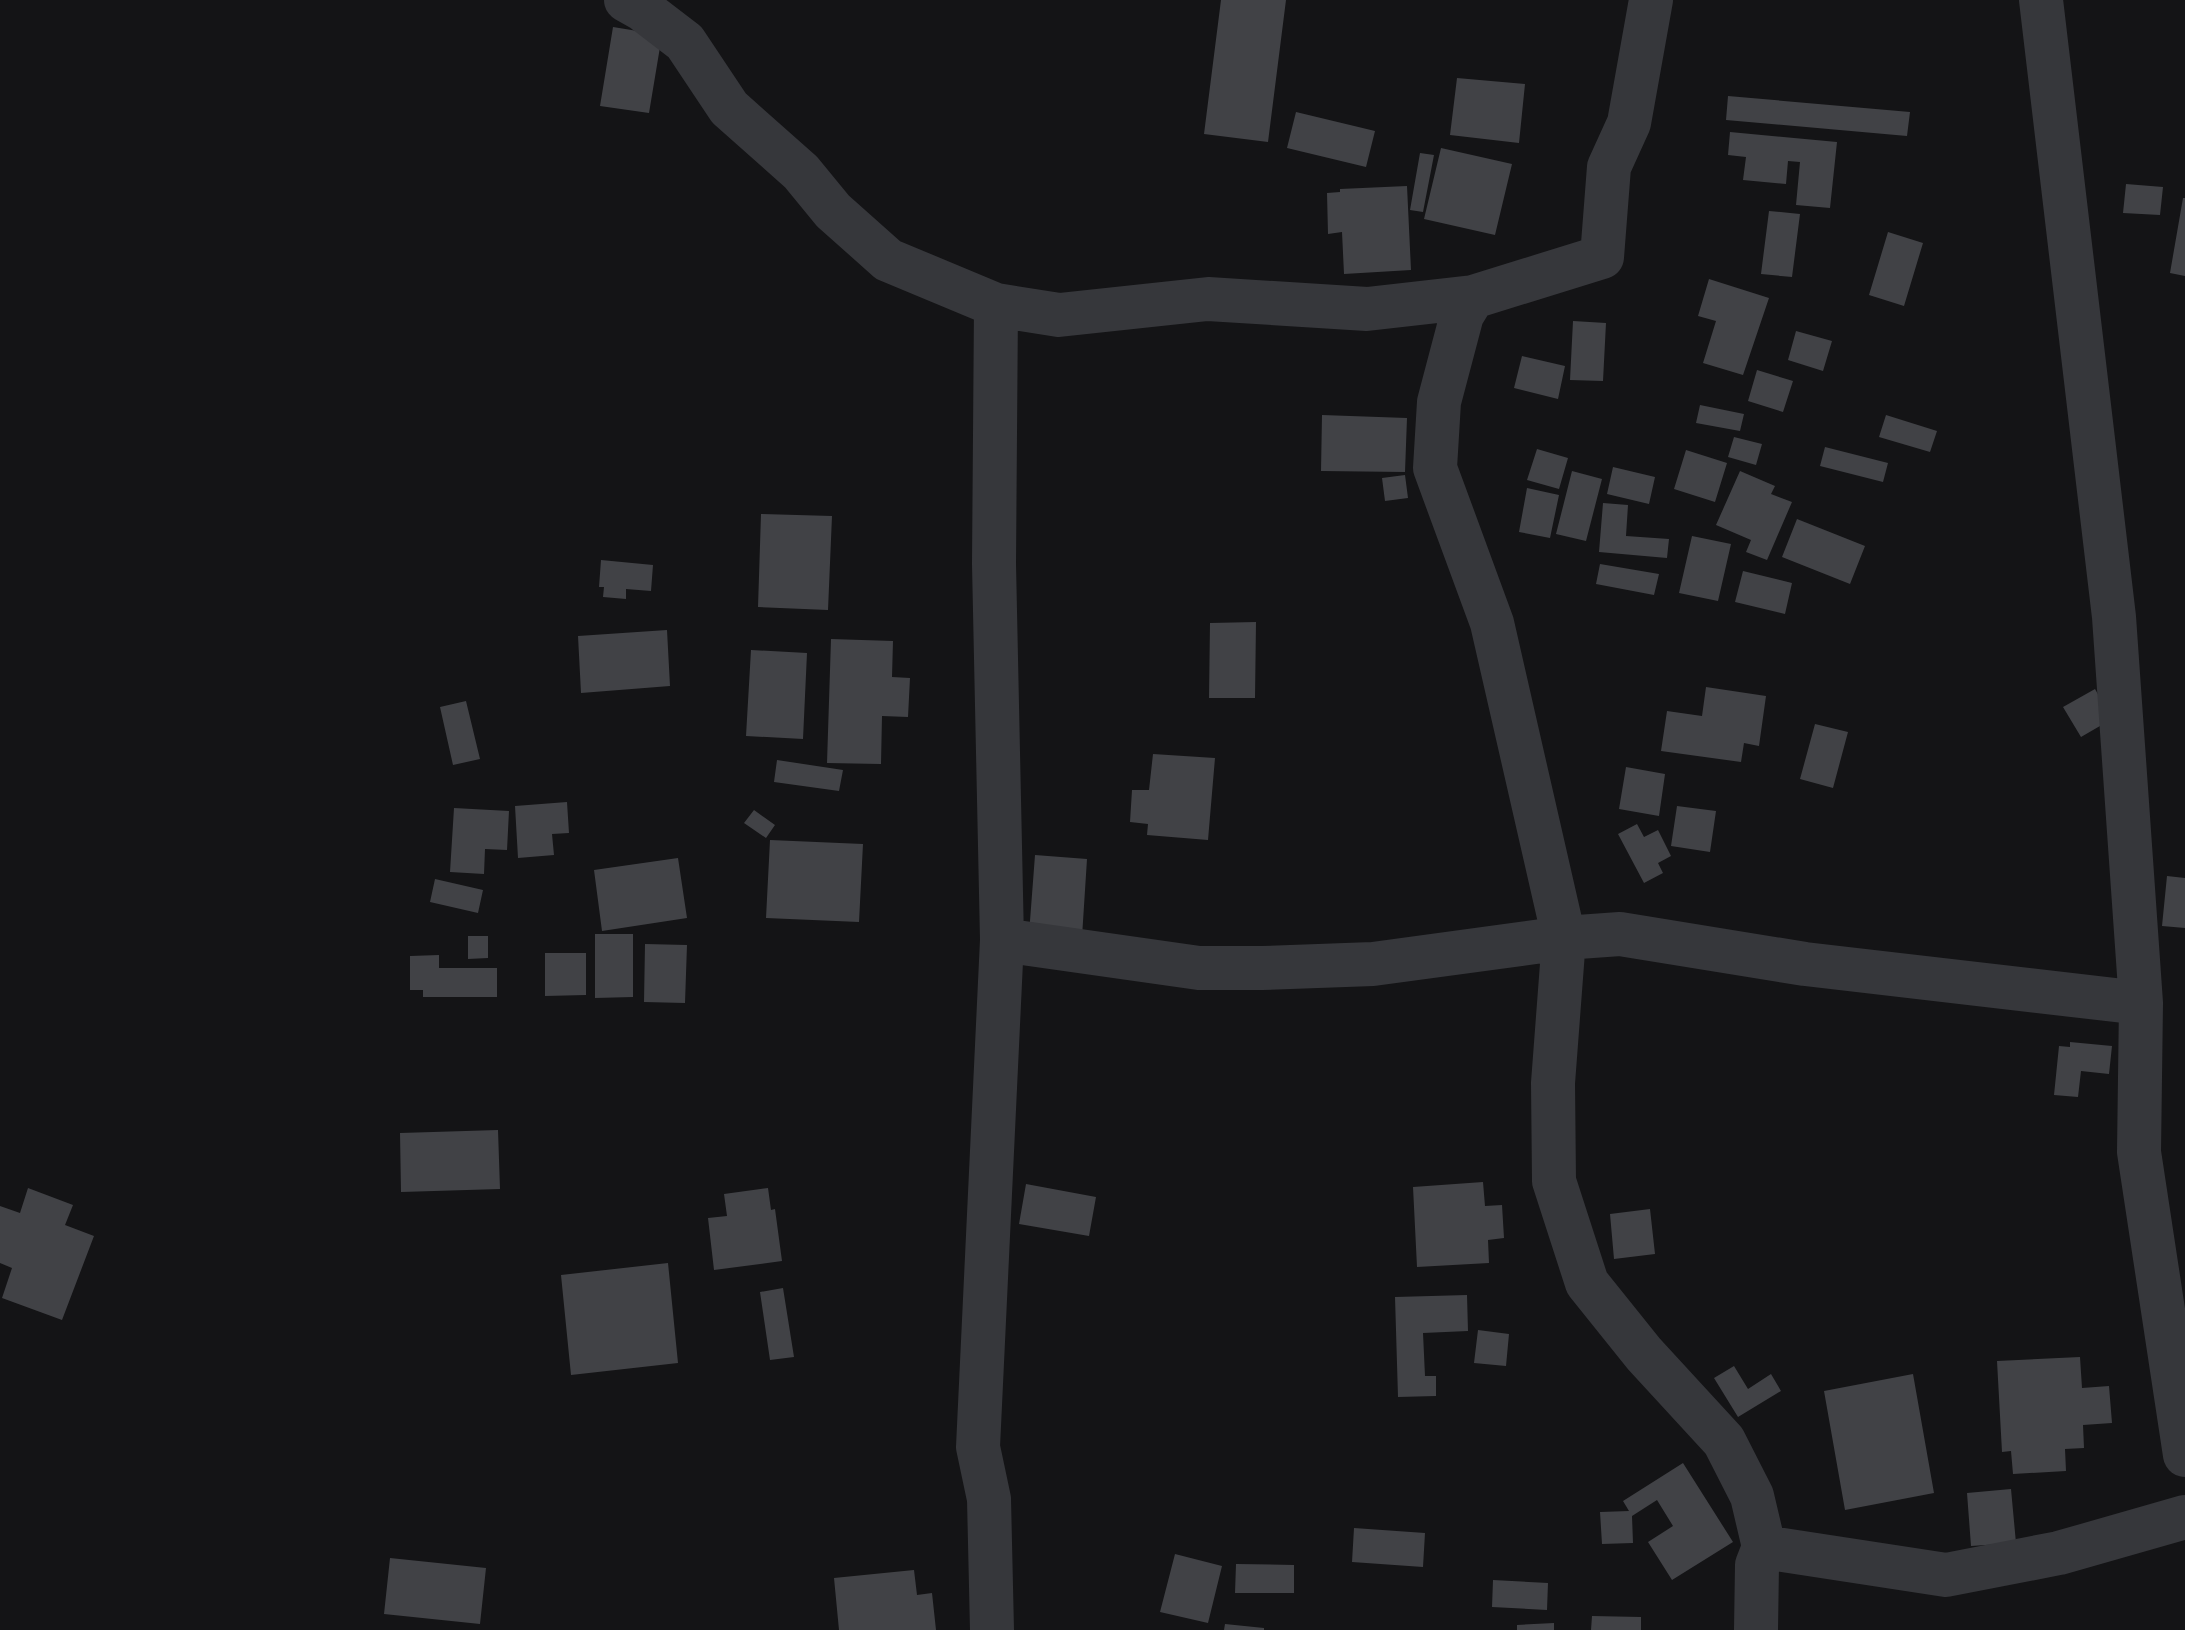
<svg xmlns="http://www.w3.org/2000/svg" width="2185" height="1630" viewBox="0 0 2185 1630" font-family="'PT Sans',sans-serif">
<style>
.building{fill:#414246}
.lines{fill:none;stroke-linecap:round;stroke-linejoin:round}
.minor{stroke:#36373b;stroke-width:44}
</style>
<rect width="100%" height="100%" fill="#141416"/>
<path class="building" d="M 1221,0 L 1286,0 L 1268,142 L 1204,134 Z
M 613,27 L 662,35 L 649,113 L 600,106 Z
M 1457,78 L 1525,84 L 1519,143 L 1450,135 Z
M 1728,96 L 1910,112 L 1907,136 L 1726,120 Z
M 1296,112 L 1375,131 L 1366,167 L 1287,148 Z
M 1730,132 L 1837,142 L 1830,208 L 1796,205 L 1800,162 L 1788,161 L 1786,184 L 1743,180 L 1746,157 L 1728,155 Z
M 1441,148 L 1512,164 L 1495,235 L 1424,219 Z
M 1420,153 L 1434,155 L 1423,212 L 1410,210 Z
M 2126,184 L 2163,187 L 2160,215 L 2123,213 Z
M 1407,186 L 1411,270 L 1344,274 L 1342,232 L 1328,234 L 1327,193 L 1340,192 L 1340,189 Z
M 2183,198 L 2185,198 L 2185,276 L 2170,273 Z
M 1769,211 L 1800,214 L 1792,277 L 1761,274 Z
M 1888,232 L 1923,243 L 1904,306 L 1869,295 Z
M 1709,279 L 1769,298 L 1743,375 L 1703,363 L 1716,321 L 1698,316 Z
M 1573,321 L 1606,323 L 1603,381 L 1570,380 Z
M 1796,331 L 1832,341 L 1823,371 L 1788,360 Z
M 1522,356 L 1565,366 L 1558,399 L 1514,388 Z
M 1757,370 L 1793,381 L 1783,412 L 1748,401 Z
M 1700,405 L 1744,414 L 1740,431 L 1696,423 Z
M 1322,415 L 1407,418 L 1405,472 L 1321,471 Z
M 1886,415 L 1937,431 L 1930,452 L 1879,437 Z
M 1734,437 L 1762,444 L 1756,465 L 1728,457 Z
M 1825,447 L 1888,463 L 1883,482 L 1820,466 Z
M 1537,449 L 1568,458 L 1559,489 L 1527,480 Z
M 1686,450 L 1727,463 L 1715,502 L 1674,489 Z
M 1613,467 L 1655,477 L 1649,504 L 1607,494 Z
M 1572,471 L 1602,479 L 1586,541 L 1556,534 Z
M 1740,471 L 1775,486 L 1771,494 L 1792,502 L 1767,560 L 1746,552 L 1751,540 L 1716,525 Z
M 1405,475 L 1408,498 L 1385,501 L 1382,478 Z
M 1527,488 L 1559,495 L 1550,538 L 1519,532 Z
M 1603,503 L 1628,505 L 1626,536 L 1669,539 L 1667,558 L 1599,552 Z
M 761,514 L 832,516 L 828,610 L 758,607 Z
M 1797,519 L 1865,546 L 1850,584 L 1782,557 Z
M 1692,536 L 1731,544 L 1718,601 L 1679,593 Z
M 601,560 L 653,565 L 651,591 L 626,589 L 626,599 L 603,597 L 604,587 L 599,587 Z
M 1600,564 L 1659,574 L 1654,595 L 1596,584 Z
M 1743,571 L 1792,583 L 1785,614 L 1735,602 Z
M 1256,622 L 1255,698 L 1209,698 L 1210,623 Z
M 667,630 L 670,686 L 581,693 L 578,636 Z
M 831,639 L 893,641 L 892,677 L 910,678 L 908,717 L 882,716 L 881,764 L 827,763 Z
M 751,650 L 807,653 L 803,739 L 746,736 Z
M 1706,687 L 1766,696 L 1759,746 L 1744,743 L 1741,762 L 1661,751 L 1667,711 L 1702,716 Z
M 2095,689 L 2112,719 L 2081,737 L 2063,707 Z
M 466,701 L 480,759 L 453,765 L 440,707 Z
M 1815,724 L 1848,732 L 1833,788 L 1800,779 Z
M 1153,754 L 1215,758 L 1208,840 L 1147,835 L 1148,824 L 1130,822 L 1132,790 L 1149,790 Z
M 777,760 L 843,770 L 839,791 L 774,782 Z
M 1626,767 L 1665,774 L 1659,816 L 1619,809 Z
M 567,802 L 569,833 L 552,834 L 554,855 L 518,858 L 515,806 Z
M 1677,806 L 1716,811 L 1710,852 L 1671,846 Z
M 454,808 L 509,811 L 507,850 L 485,849 L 484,874 L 450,872 Z
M 754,810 L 775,825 L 766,838 L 744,823 Z
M 1637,824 L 1644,837 L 1658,830 L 1671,856 L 1658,863 L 1663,873 L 1644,883 L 1618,834 Z
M 770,840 L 863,844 L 859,922 L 766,918 Z
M 1035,855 L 1087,859 L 1082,937 L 1029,934 Z
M 678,858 L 687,918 L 602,931 L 594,870 Z
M 2167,876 L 2185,878 L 2185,928 L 2162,926 Z
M 435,879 L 483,890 L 478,913 L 430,902 Z
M 595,934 L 633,934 L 633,997 L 595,998 Z
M 468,936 L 488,936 L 488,958 L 468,959 Z
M 645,944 L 687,945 L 685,1003 L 644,1002 Z
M 545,953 L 586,953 L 586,995 L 545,996 Z
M 439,955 L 439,968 L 497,968 L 497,997 L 423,997 L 423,990 L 410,990 L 410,956 Z
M 2070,1042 L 2112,1046 L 2109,1074 L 2081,1071 L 2078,1097 L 2054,1095 L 2059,1046 L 2070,1047 Z
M 498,1130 L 500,1189 L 401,1192 L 400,1133 Z
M 1483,1182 L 1485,1206 L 1502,1205 L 1504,1238 L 1488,1240 L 1489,1263 L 1417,1267 L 1413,1187 Z
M 1026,1184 L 1096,1197 L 1089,1236 L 1019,1224 Z
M 28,1188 L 73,1205 L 65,1225 L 94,1236 L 62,1320 L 2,1298 L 12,1268 L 0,1263 L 0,1206 L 20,1213 Z
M 768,1188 L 771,1210 L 775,1209 L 782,1261 L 714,1270 L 708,1218 L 727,1216 L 724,1194 Z
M 1650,1209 L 1655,1254 L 1614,1259 L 1610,1214 Z
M 668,1263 L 678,1363 L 571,1375 L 561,1275 Z
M 783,1288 L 794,1357 L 770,1360 L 760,1292 Z
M 1467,1295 L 1468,1331 L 1423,1333 L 1425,1376 L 1436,1376 L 1436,1396 L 1398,1397 L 1395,1297 Z
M 1478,1330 L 1509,1334 L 1506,1366 L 1474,1363 Z
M 2080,1357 L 2082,1388 L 2109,1386 L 2112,1423 L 2083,1425 L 2084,1448 L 2065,1449 L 2066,1471 L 2013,1474 L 2011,1451 L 2002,1452 L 1997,1361 Z
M 1734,1366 L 1748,1389 L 1771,1374 L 1781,1391 L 1738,1417 L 1714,1378 Z
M 1913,1374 L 1934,1493 L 1845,1510 L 1824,1391 Z
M 1683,1463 L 1733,1542 L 1672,1580 L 1648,1542 L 1673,1526 L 1657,1500 L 1632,1516 L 1633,1543 L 1602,1544 L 1600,1512 L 1629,1511 L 1623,1501 Z
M 2011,1489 L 2016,1543 L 1971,1546 L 1967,1493 Z
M 1354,1528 L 1425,1533 L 1423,1567 L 1352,1562 Z
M 1175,1554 L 1222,1566 L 1208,1623 L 1160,1612 Z
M 390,1558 L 486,1568 L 480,1624 L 384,1614 Z
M 1236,1564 L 1294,1565 L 1294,1593 L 1235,1593 Z
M 914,1570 L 917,1595 L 932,1593 L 936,1630 L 839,1630 L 834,1578 Z
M 1493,1580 L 1548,1583 L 1547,1610 L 1492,1607 Z
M 1592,1616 L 1641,1617 L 1641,1630 L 1591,1630 Z
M 1554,1623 L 1554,1630 L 1517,1630 L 1517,1625 Z
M 1225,1624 L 1264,1628 L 1264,1630 L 1224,1630 Z"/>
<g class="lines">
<path class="minor" d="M 626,0 L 642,9 L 685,42 L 729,108 L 801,172 L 833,211 L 888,260 L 996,305 L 1059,315 L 1208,299 L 1367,309 L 1473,297 L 1602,257 L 1609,167 L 1629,123 L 1651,0
M 2041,0 L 2114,617 L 2141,1003 L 2139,1152 L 2185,1455
M 1473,297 L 1462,315 L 1439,402 L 1435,468 L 1492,623 L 1564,938 L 1553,1083 L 1554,1181 L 1587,1283 L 1644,1354 L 1724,1441 L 1752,1496 L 1764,1547 L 1757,1565 L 1756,1630
M 1002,940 L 1199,968 L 1262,968 L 1373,964 L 1564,938 L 1620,934 L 1805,964 L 2141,1003
M 1764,1547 L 1946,1575 L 2059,1553 L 2185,1517
M 992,1630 L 989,1499 L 978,1447 L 1002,940 L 994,564 L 996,305"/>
</g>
</svg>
